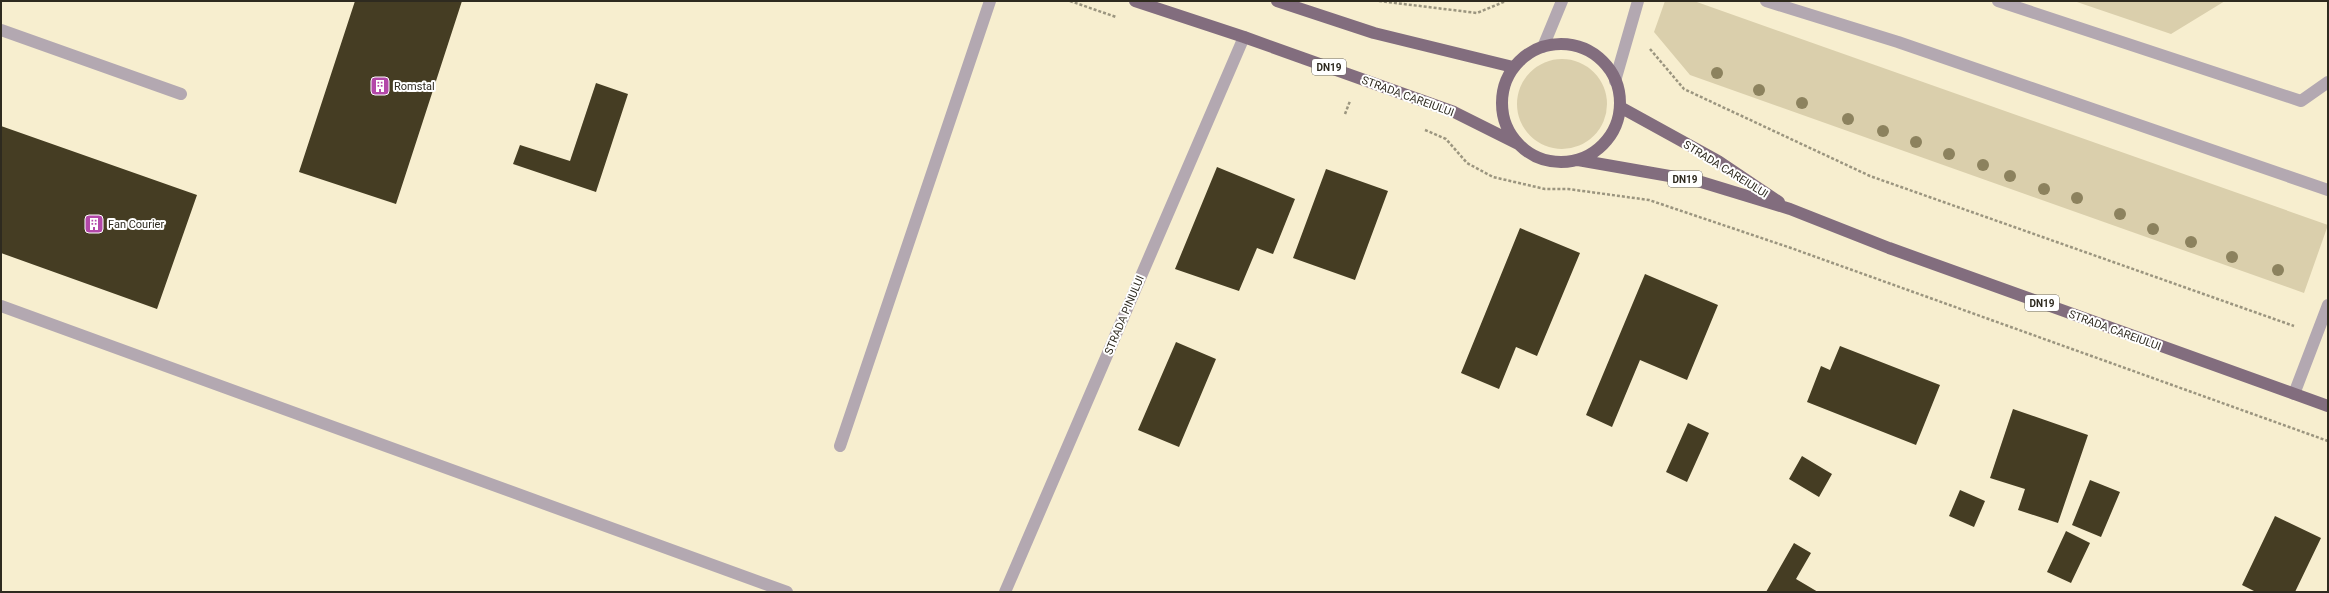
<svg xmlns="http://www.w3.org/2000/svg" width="2329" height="593" viewBox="0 0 2329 593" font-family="Roboto,sans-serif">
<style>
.green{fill:#dacfac}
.building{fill:#453d23}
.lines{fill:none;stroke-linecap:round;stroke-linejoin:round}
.path{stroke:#9b957f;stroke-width:2.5;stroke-dasharray:3 2;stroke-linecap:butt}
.minor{stroke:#b3a8b1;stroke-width:12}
.major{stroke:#826d7e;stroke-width:12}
.tree{fill:#8c825e}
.labels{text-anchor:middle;stroke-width:4;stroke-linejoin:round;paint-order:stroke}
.shield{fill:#fff;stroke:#6d6a62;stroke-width:1}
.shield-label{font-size:10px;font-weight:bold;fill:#2e2a1f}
.poi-label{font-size:11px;fill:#2e2a1f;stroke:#fff;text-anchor:start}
.street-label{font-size:11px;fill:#2e2a1f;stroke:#fff}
</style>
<rect width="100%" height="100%" fill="#f7eecf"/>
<path class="green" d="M 1665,1 L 1694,1 L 2328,225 L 2304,293 L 1690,75 L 1654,32 Z
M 2074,1 L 2225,1 L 2171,34 Z
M1517 104a45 45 0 1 1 90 0a45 45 0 1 1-90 0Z"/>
<path class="building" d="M 355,1 L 462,1 L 396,204 L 299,172 Z
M 596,83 L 628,94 L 596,192 L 513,164 L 520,145 L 570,161 Z
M 1,126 L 197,195 L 157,309 L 1,253 Z
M 1217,167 L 1295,199 L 1273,254 L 1257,248 L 1239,291 L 1175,269 Z
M 1326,169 L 1388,191 L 1355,280 L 1293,258 Z
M 1520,228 L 1580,253 L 1537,356 L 1516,347 L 1499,389 L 1461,373 Z
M 1645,274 L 1718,305 L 1687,380 L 1640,360 L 1612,427 L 1586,415 Z
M 1176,342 L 1216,359 L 1179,447 L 1138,430 Z
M 1840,346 L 1940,385 L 1916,445 L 1807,402 L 1821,366 L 1830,370 Z
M 2013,409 L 2088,435 L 2058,523 L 2018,510 L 2025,489 L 1990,478 Z
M 1688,423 L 1709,433 L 1687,482 L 1666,472 Z
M 1802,456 L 1832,474 L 1819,497 L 1789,479 Z
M 2090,480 L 2120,492 L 2101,537 L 2072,525 Z
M 1960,490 L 1985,501 L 1974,527 L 1949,516 Z
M 2275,516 L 2321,538 L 2295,592 L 2256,592 L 2242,585 Z
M 2066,531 L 2090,543 L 2071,583 L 2047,572 Z
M 1794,543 L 1811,553 L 1796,579 L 1818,592 L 1766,592 Z"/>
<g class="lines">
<path class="path" d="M 1070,1 L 1116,17
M 1379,1 L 1477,13 L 1506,1
M 1650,49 L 1684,89 L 1870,176 L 2294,326
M 1345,114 L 1350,101
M 1425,130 L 1446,139 L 1467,163 L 1493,177 L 1545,189 L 1568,189 L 1649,200 L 1791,248 L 2328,441"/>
<path class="minor" d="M 1766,1 L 1898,42 L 2328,190
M 1998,1 L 2301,101 L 2328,82
M 1,30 L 181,94
M 1543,47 L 1562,1
M 1615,81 L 1638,1
M 1,306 L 787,592
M 2294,394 L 2328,305
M 840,446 L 990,1
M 1005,592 L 1244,37"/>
<path class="major" d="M 1135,1 L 1244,37 L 1454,112 L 1518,144
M 1277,1 L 1374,33 L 1513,67
M1502 103a59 59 0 1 1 118 0a59 59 0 1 1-118 0Z
M 1620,107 L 1718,161 L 1779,202
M 1578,160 L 1698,181 L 1790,209 L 1889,248 L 2328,406"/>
</g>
<g class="tree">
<circle cx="1717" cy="73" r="6"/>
<circle cx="1759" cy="90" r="6"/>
<circle cx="1802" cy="103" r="6"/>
<circle cx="1848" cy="119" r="6"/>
<circle cx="1883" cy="131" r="6"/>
<circle cx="1916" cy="142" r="6"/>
<circle cx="1949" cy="154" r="6"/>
<circle cx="1983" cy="165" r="6"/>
<circle cx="2010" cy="176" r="6"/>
<circle cx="2044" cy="189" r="6"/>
<circle cx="2077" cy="198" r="6"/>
<circle cx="2120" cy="214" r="6"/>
<circle cx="2153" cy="229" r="6"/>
<circle cx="2191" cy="242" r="6"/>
<circle cx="2232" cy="257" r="6"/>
<circle cx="2278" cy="270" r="6"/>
</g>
<defs>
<symbol id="building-square" viewBox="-11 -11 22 22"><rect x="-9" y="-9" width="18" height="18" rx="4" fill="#b348a9" stroke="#fff"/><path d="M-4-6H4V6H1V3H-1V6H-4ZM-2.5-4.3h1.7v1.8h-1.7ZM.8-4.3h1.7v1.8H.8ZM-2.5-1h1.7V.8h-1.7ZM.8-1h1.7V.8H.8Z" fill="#fff"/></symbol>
</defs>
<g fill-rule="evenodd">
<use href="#building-square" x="369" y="75" width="22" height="22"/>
<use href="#building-square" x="83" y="213" width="22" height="22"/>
</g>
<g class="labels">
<g class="shield">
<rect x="1312" y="59" width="34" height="16" rx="3"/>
<rect x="1668" y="171" width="34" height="16" rx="3"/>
<rect x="2025" y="295" width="34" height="16" rx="3"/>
</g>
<g class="shield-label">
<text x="1329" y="71">DN19</text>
<text x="1685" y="183">DN19</text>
<text x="2042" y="307">DN19</text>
</g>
<g class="poi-label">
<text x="394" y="90">Romstal</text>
<text x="108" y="228">Fan Courier</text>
</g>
<g class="street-label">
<text transform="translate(1408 96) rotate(20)" y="4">STRADA CAREIULUI</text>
<text transform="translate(1726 169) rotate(32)" y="4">STRADA CAREIULUI</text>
<text transform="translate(1124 315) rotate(-67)" y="4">STRADA PINULUI</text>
<text transform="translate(2115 330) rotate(20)" y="4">STRADA CAREIULUI</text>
</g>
</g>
<rect width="2329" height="593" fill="none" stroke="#2e2a1f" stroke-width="4"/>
</svg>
